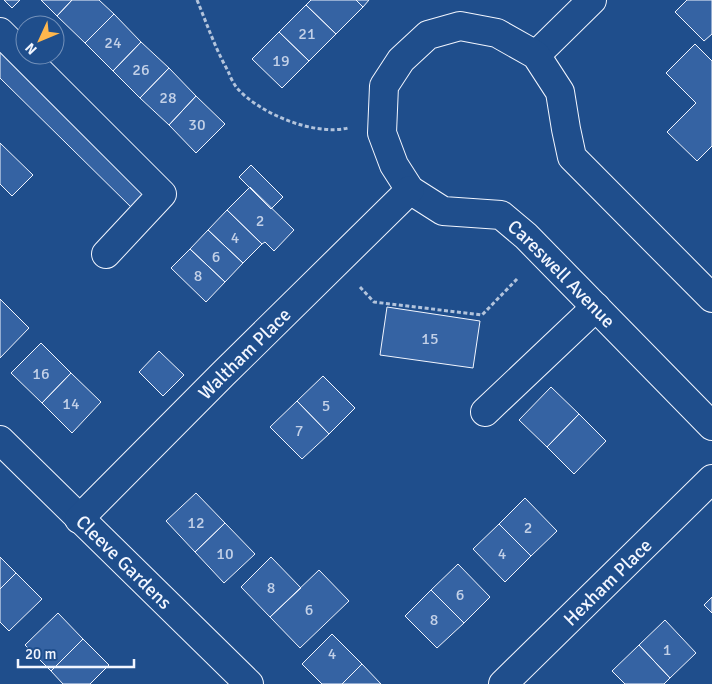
<svg xmlns="http://www.w3.org/2000/svg" width="712" height="684" viewBox="0 0 712 684" font-family="Signika,sans-serif">
<style>
.building{fill:#3563a3;stroke:#f2f6ff}
.lines{fill:none;stroke-linecap:round;stroke-linejoin:round}
.minor-casing{stroke:#f2f6ff;stroke-width:30}
.path{stroke:#b3c4dc;stroke-width:3;stroke-dasharray:4 2.5;stroke-linecap:butt}
.minor{stroke:#1f4e8c;stroke-width:28}
.labels{text-anchor:middle;stroke-width:4;stroke-linejoin:round;paint-order:stroke}
.number-label{font-size:16px;fill:#c3d1e8}
.street-label{font-size:19px;fill:#f2f6ff;stroke:#1f4e8c}
</style>
<rect width="100%" height="100%" fill="#1f4e8c"/>
<path class="building" d="M 4,0 L 20,0 L 12,8 Z
M 41,0 L 72,0 L 57,16 Z
M 72,0 L 99,0 L 114,14 L 85,43 L 57,16 Z
M 311,0 L 356,0 L 363,7 L 336,34 L 306,5 Z
M 356,0 L 369,0 L 363,7 Z
M 687,0 L 712,0 L 712,34 L 704,41 L 675,12 Z
M 306,5 L 336,34 L 309,61 L 279,32 Z
M 114,14 L 141,42 L 113,71 L 85,43 Z
M 279,32 L 309,61 L 282,88 L 252,59 Z
M 141,42 L 169,68 L 140,98 L 113,71 Z
M 0,43 L 155,190 L 135,211 L 0,78 Z
M 695,44 L 712,61 L 712,146 L 697,161 L 667,132 L 696,103 L 666,73 Z
M 169,68 L 196,96 L 169,125 L 140,98 Z
M 196,96 L 225,124 L 196,153 L 169,125 Z
M 0,143 L 33,175 L 12,196 L 0,184 Z
M 251,165 L 283,197 L 271,209 L 239,177 Z
M 250,187 L 294,230 L 274,251 L 265,242 L 262,244 L 227,210 Z
M 227,210 L 262,244 L 243,263 L 208,230 Z
M 208,230 L 243,263 L 225,282 L 190,249 Z
M 190,249 L 225,282 L 206,302 L 171,268 Z
M 0,299 L 29,328 L 0,358 Z
M 387,307 L 480,321 L 473,368 L 380,355 Z
M 41,343 L 71,373 L 42,403 L 11,373 Z
M 159,351 L 184,375 L 163,396 L 139,372 Z
M 71,373 L 101,402 L 72,433 L 42,403 Z
M 323,376 L 355,408 L 329,434 L 297,401 Z
M 551,387 L 579,414 L 547,447 L 519,420 Z
M 297,401 L 329,434 L 302,459 L 270,427 Z
M 579,414 L 606,441 L 574,474 L 547,447 Z
M 196,493 L 225,523 L 195,552 L 166,521 Z
M 525,498 L 557,531 L 531,556 L 499,524 Z
M 225,523 L 255,554 L 224,583 L 195,552 Z
M 499,524 L 531,556 L 505,582 L 473,549 Z
M 0,557 L 16,573 L 0,589 Z
M 271,557 L 301,588 L 270,617 L 241,587 Z
M 458,564 L 490,597 L 464,623 L 431,590 Z
M 319,570 L 349,601 L 300,648 L 270,617 Z
M 16,573 L 42,599 L 9,631 L 0,622 L 0,589 Z
M 431,590 L 464,623 L 437,648 L 405,616 Z
M 712,597 L 712,613 L 704,605 Z
M 58,613 L 83,639 L 51,671 L 25,645 Z
M 665,620 L 696,653 L 670,678 L 639,645 Z
M 332,634 L 362,664 L 342,684 L 322,684 L 302,664 Z
M 83,639 L 109,665 L 90,684 L 63,684 L 51,671 Z
M 639,645 L 670,678 L 664,684 L 625,684 L 612,671 Z
M 362,664 L 381,684 L 342,684 Z"/>
<g class="lines">
<defs>
<g id="minor">
<path d="M 0,32 L 162,194 L 106,254"/>
<path d="M 536,55 L 592,0"/>
<path id="s1" d="M 712,298 L 572,157 L 566,129 L 560,92 L 536,55 L 497,33 L 460,26 L 428,35 L 401,60 L 384,86 L 382,133 L 394,165 L 410,190 L 443,211 L 501,215 L 526,236 L 712,426"/>
<path d="M 485,412 L 596,307"/>
<path id="s2" d="M 0,440 L 249,684"/>
<path id="s3" d="M 79,519 L 223,374 L 410,190"/>
<path id="s4" d="M 503,684 L 712,479"/>
</g>
</defs>
<use href="#minor" class="minor-casing"/>
<path class="path" d="M 197,0 C 207,24 215,48 228,71 C 230,76 233,83 237,88 C 260,114 314,136 348,128
M 360,287 L 374,302 L 482,315 L 518,278"/>
<use href="#minor" class="minor"/>
</g>
<g class="labels">
<g class="number-label">
<text x="307" y="39">21</text>
<text x="113" y="48">24</text>
<text x="281" y="66">19</text>
<text x="141" y="75">26</text>
<text x="168" y="103">28</text>
<text x="197" y="130">30</text>
<text x="260" y="226">2</text>
<text x="235" y="243">4</text>
<text x="216" y="262">6</text>
<text x="198" y="281">8</text>
<text x="430" y="344">15</text>
<text x="41" y="379">16</text>
<text x="71" y="409">14</text>
<text x="326" y="411">5</text>
<text x="299" y="436">7</text>
<text x="196" y="528">12</text>
<text x="528" y="533">2</text>
<text x="225" y="559">10</text>
<text x="502" y="559">4</text>
<text x="271" y="593">8</text>
<text x="460" y="600">6</text>
<text x="309" y="615">6</text>
<text x="434" y="625">8</text>
<text x="667" y="655">1</text>
<text x="332" y="659">4</text>
</g>
<g class="street-label">
<text dy="7" stroke="none"><textPath href="#s1" startOffset="785">Careswell Avenue</textPath></text>
<text dy="7" stroke="none"><textPath href="#s3" startOffset="234">Waltham Place</textPath></text>
<text dy="7" stroke="none"><textPath href="#s2" startOffset="174">Cleeve Gardens</textPath></text>
<text dy="7" stroke="none"><textPath href="#s4" startOffset="146">Hexham Place</textPath></text>
</g>
</g>
<g transform="translate(40 40) rotate(226)"><circle r="24" fill="#1f4e8c" stroke="#7391ba"/>
<path d="M0-4L9 19L0 12L-9 19Z" fill="#ffb74d"/>
<text y="-8" font-size="14" font-weight="bold" text-anchor="middle" fill="#f2f6ff">N</text>
</g>
<path d="M18 659v8h116v-8" fill="none" stroke="#f2f6ff" stroke-width="2.5"/>
<text x="25" y="659" font-size="15" fill="#f2f6ff" stroke="#1f4e8c" stroke-width="4" paint-order="stroke">20 m</text>
</svg>
